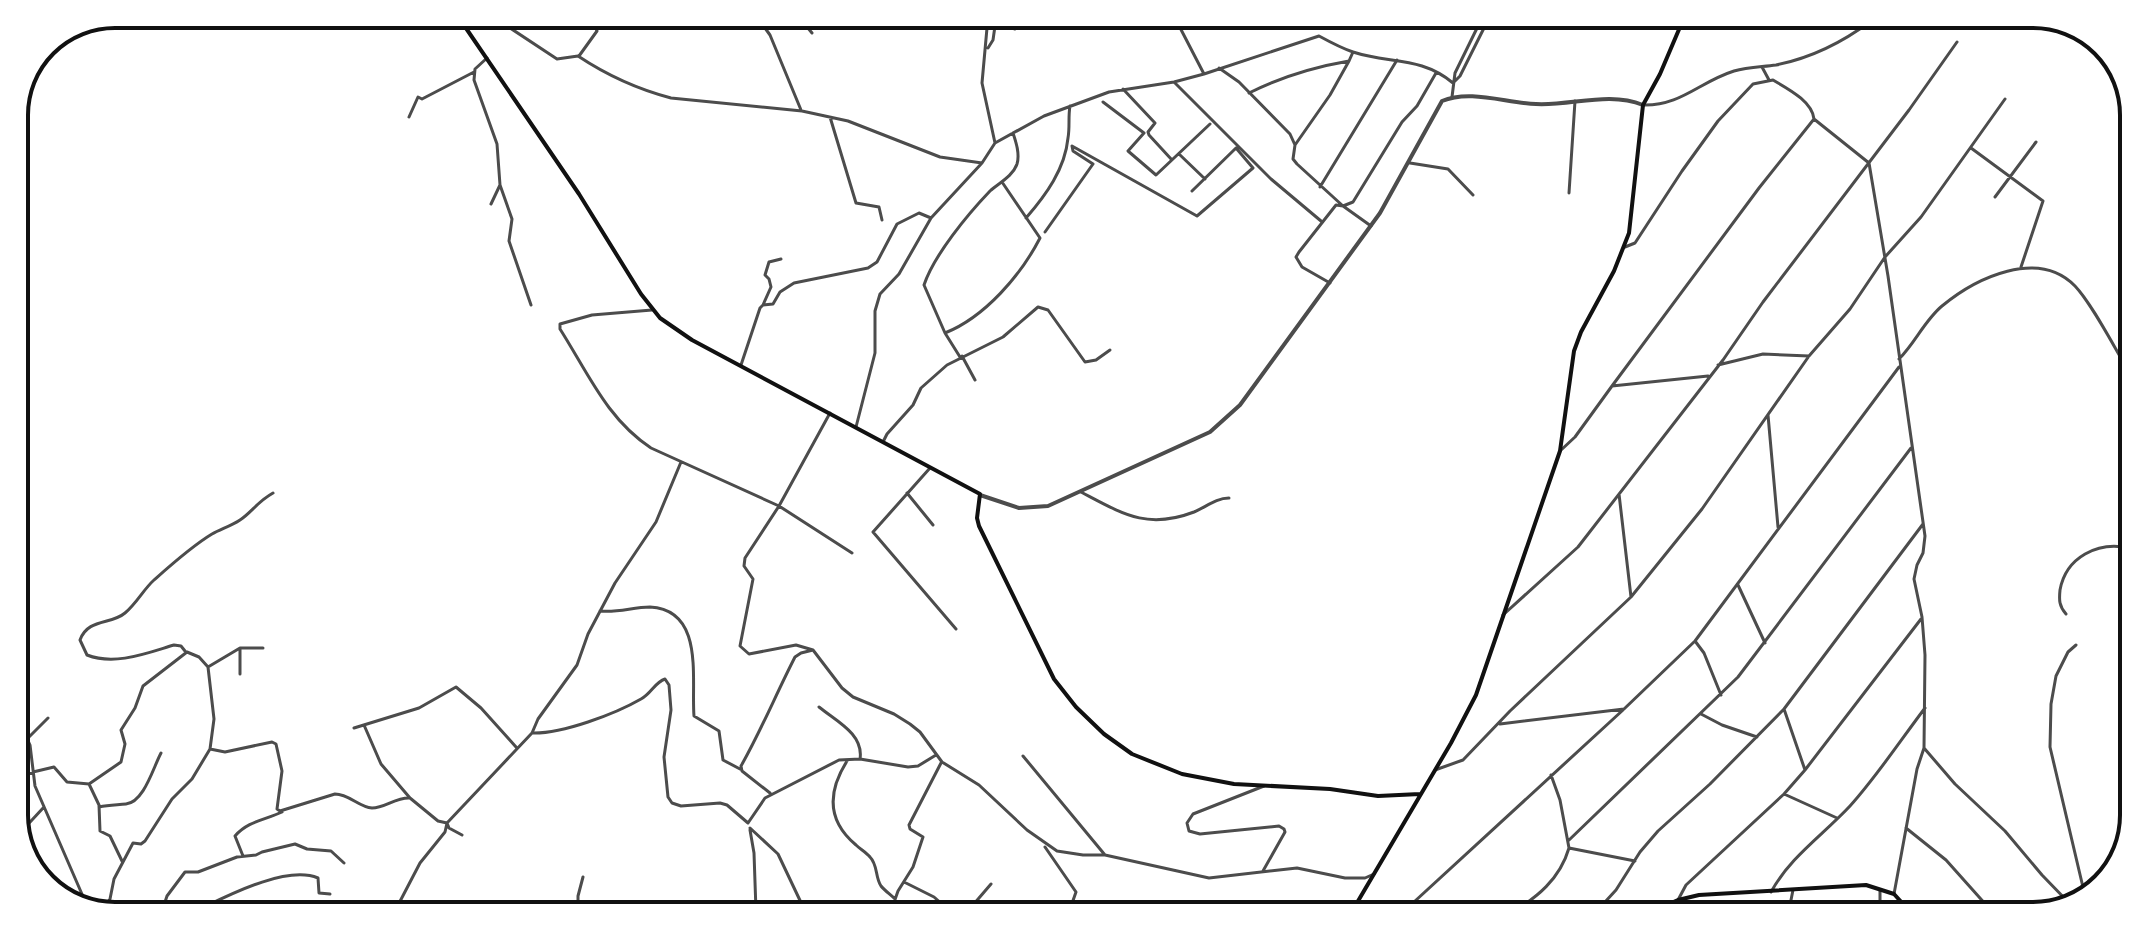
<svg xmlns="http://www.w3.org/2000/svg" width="2148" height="930" viewBox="0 0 2148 930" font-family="'Fira Sans',sans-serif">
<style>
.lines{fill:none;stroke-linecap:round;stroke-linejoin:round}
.minor{stroke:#4c4c4c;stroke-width:3}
.tertiary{stroke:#4c4c4c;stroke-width:4}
.secondary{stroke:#111;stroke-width:4}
.rim{fill:none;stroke:#111;stroke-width:4}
</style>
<rect width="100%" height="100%" fill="#fff"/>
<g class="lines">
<path class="minor" d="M 492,16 L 557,59 L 578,56 C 608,76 637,89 671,98 L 802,111 L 848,121 L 940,157 L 982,163
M 671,16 L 674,16
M 757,17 L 770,35 L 801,110
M 799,17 L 812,33
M 1175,18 L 1204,74
M 1131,19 L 1134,18
M 988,48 L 993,40 L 995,26 L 1001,24 L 1015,29 L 1020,18
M 579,56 L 597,31 L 590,16
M 487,58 L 475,69 L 474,80 L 497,144 L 500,185 L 491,204
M 1762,67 L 1769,80
M 1219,68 L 1239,82 L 1290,134 L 1295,145 L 1293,159 L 1297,164 L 1343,206 L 1353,202 L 1402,122 L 1417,106 L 1436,73
M 1174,82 L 1271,179 L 1321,221
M 1453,83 L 1460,76 L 1488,20
M 1123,89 L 1155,123 L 1148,132 L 1149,135 L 1172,160
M 1249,93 C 1281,77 1314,67 1349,61 L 1353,52
M 1452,97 L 1455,73 L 1481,20
M 1103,102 L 1144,133 L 1128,151 L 1156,175 L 1210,124
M 1643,105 C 1681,106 1699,82 1734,71 C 1748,67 1762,67 1776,65 C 1811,58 1843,42 1871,21
M 409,117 L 418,97 L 422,99 L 474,72
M 830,117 L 856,203 L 879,207 L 882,220
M 995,143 L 1044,116 L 1109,92 L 1174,82 L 1204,74 L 1319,36 C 1330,42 1341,48 1353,52 C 1389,64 1421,56 1453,83
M 1295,145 L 1330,95 L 1349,61
M 1971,148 L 2043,201 L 2021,267
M 1179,154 L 1205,179
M 1410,163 L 1448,169 L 1473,195
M 500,185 L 512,219 L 509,241 L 531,305
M 1320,187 L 1397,60
M 1569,193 L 1575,101
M 1995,197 L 2036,142
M 1026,218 C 1046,195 1065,169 1068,138 C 1070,127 1068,117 1070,106
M 1045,232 L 1093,164 L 1073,151 L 1072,146 L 1197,216 L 1253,168 L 1236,148 L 1192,191
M 1625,247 L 1635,243 L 1682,171 L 1718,121 L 1753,84 L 1773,80 C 1788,89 1812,101 1814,119 L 1869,163 L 1888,276 L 1925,536 L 1923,553 L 1917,565 L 1914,579 L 1922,617 L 1925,655 L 1924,748 L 1917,769 L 1894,894
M 1330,283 L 1302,267 L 1296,257 L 1299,252 L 1336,205 L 1343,206 L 1371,226
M 763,305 L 771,287 L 769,279 L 765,275 L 769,262 L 781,259
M 652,310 L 592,315 L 560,324 L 560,329 C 588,373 607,419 651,448 L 779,506 L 852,553
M 945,333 C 985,317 1021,275 1040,238 L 1002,182
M 962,356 L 975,380
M 960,357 L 945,333 L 924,285 C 934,255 968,214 990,191 C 999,183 1013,176 1017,164 C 1020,154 1016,142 1013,133
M 1899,359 C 1915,343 1925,320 1942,306 C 1976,278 2038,248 2075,286 C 2093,305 2116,351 2131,375
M 741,365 L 760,308 L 763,305 L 773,304 L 780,292 L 794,283 L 868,268 L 877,262 L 897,224 L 919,213 L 931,218
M 1718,365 L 1763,354 L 1809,356
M 1612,386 L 1759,188 L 1814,119
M 830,413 L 779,506 L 745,558 L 744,566 L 753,579 L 740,646 L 749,654 L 796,645 L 813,650 L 842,688 L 853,697 L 894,714 L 910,724 L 920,732 L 942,762 L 979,785 L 1027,830 L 1057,851 L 1083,855 L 1105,855 L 1209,878 L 1297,868 L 1345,878 L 1365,878 L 1374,874
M 1768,415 L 1778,527
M 856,427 L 875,353 L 875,311 L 880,294 L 899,274 L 931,218 L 982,163 L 995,143 L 982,83 L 987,28 L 984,23 L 976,17
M 883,442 L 887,434 L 913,405 L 921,388 L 947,365 L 1003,337 L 1038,307 L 1048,310 L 1085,362 L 1096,360 L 1110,350
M 1560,451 L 1575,437 L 1612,386 L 1708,376
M 930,468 L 873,532 L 956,629
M 1081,492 C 1123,514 1147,530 1194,512 C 1206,507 1216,498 1229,498
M 907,493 L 933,525
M 1619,494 L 1631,597
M 1738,585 L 1765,643
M 600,611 C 618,613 633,607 650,607 C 705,610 691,679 694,716 L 719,731 L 723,760 L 740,769
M 2066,614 C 2059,606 2059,600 2060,590 C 2066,557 2098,541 2129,548
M 1503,615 L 1578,547 L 1723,360 L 1763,302 L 1909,110 L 1957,42
M 1695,641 L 1704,653 L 1721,695
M 2076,645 L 2068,652 L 2056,676 L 2051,704 L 2050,747 L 2086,900
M 240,648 L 240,674
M 185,651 L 181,646 L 174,645 C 147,653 115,666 87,655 L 80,640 C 88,618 111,625 125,613 C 137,603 143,590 154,580 C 172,564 192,546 212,534 C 221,529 231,526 240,520 C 252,512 257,502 273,493
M 208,667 L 240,648 L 263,648
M 819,707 C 836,721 864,734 860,759
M 1784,709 L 1805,770
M 14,710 L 30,745 L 35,786 L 88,908
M 1701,714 L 1722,725 L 1757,737
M 1500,724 L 1624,709 L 1695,641 L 1899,367
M 364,725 L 381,764 L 410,798
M 354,728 L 419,708 L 456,687 L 481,708 L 516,747
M 532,733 C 562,734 615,714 641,699 C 651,694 655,682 665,679 L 669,685 L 671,710 L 664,757 L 668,797 L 672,803 L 681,806 L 720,803 L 727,805 L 748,823
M 28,738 L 48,718
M 1924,748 L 1955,784 L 2005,831 L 2042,875 L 2071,905
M 210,749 L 225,752 L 272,742 L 276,744 L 282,771 L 277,809 L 280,811 L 335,794 C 349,794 359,807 372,808 C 385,808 396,797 410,798 L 438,821 L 447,823 L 449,828 L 462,835
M 1023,756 L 1105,855
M 847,761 C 828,791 826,820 856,845 C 860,849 866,852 870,857 C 878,865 875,877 881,886 C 884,890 891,895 895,899
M 1435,770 L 1463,760 L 1510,711 L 1631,597 L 1702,509 L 1809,356 L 1850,309 L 1885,257 L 1921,217 L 2005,99
M 1551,775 L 1560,800 L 1569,848
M 14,781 L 33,772 L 54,767 L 67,782 L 89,784 L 121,762 L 125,744 L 121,730 L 135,708 L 143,686 L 187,652 L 199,657 L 208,667 L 214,719 L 210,749 L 192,779 L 172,799 L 145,841 L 141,844 L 133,843 L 114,879 L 110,899 L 104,908
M 89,784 L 99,805 L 100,831 L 110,836 L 122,861
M 770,793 L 742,771 L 741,766 C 761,731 776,694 795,657 L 801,653 L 813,650
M 1784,794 L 1837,818
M 99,807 C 109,805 117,805 126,804 C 144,802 153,768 161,753
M 748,823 L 765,798 L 839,760 L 860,759 L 908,767 L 918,766 L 936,755
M 750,828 L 778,854 L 805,911
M 1906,828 L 1946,860 L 1996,916
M 750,830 L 754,853 L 756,911
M 19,834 L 44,807
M 1568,841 L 1738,677 L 1911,448
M 1045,847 L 1076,892 L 1069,912
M 1569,848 L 1635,861
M 243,856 L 235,836 C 248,821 265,820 282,812
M 1263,871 L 1285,832 L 1284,829 L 1279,826 L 1200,834 L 1189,831 L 1187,823 L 1193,814 L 1264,786
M 904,882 L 934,897 L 951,912
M 1771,892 C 1790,857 1823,835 1850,806 C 1877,776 1900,741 1925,708
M 1678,900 L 1686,885 L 1784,794 L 1805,770 L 1921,619
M 971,907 L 980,912
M 163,908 L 167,896 L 185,872 L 198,872 L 237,857 L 256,855 L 262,852 L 295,844 L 307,849 L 331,851 L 344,863
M 200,909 C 229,895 287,865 318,878 L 319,893 L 330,894
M 396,909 L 420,863 L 445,832 L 447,823 L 532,733 L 538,719 L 577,665 L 588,634 L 615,583 L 656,522 L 681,462
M 578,910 L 578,896 L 583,877
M 891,911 L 898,891 L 913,867 L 923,837 L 910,829 L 909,825 L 941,763
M 967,912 L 991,884
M 1402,913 L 1623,710
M 1509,914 C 1537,898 1560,879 1569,848
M 1594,914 L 1616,890 L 1640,852 L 1658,831 L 1710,784 L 1784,709 L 1923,524
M 1788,915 L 1793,890
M 1880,915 L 1880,891"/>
<path class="tertiary" d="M 980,495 L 1019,508 L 1048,506 L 1210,432 L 1240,405 L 1380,213 L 1442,101 C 1470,89 1506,103 1536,104 C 1572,106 1608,91 1643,105"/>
<path class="secondary" d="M 457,15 L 579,194 L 641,294 L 660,318 L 692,340 L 980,494 L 977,518 L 979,526 L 1054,679 L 1076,707 L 1104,734 L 1132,754 L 1182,774 L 1234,784 L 1330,789 L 1378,796 L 1420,794
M 1351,913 L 1451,743 L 1476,695 L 1560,451 L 1574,351 L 1581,332 L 1614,271 L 1629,233 L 1643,105 L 1660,74 L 1683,20
M 1646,914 L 1678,900 L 1699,895 L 1866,885 L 1894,894 L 1914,916"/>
</g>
<path d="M0 0H2148V930H0ZM115 28H2033A87 87 0 0 1 2120 115V815A87 87 0 0 1 2033 902H115A87 87 0 0 1 28 815V115A87 87 0 0 1 115 28Z" fill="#fff" fill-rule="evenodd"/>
<path class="rim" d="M115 28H2033A87 87 0 0 1 2120 115V815A87 87 0 0 1 2033 902H115A87 87 0 0 1 28 815V115A87 87 0 0 1 115 28Z"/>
</svg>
